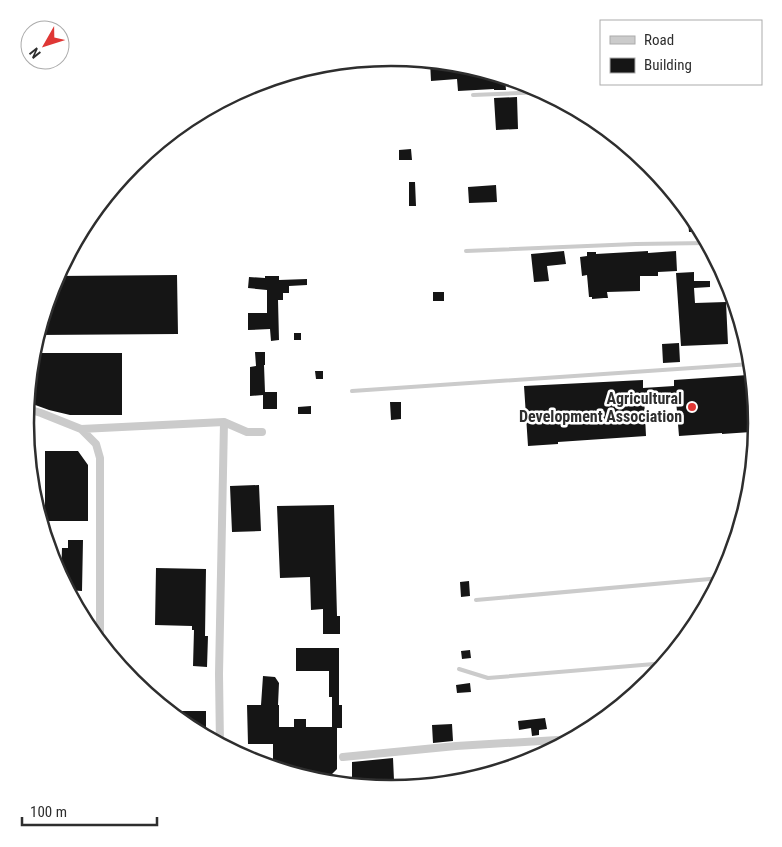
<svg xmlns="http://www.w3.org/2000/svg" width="782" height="847" viewBox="0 0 782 847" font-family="'Roboto Condensed',sans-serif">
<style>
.building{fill:#151515}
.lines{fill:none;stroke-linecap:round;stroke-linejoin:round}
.service{stroke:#cbcbcb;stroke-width:4}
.minor{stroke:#cbcbcb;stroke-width:8}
.poi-dot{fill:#df3735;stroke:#fff;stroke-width:2}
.labels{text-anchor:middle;stroke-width:5;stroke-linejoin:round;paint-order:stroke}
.poi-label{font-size:16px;font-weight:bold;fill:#2e2e2e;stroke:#fff;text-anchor:end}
.rim{fill:none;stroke:#2e2e2e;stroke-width:2.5}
</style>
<rect width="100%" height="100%" fill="#fff"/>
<path class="building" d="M 430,61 L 463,65 L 505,78 L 506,90 L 494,90 L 494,89 L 458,91 L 457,79 L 431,81 Z
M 517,97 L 518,129 L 496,130 L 494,98 Z
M 411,149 L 412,160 L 399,160 L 399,150 Z
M 409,182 L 415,182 L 416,206 L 409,206 Z
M 496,185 L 497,202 L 469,203 L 468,187 Z
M 687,210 L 695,220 L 701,232 L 689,232 Z
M 564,251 L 566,264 L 547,266 L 549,281 L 534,282 L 531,254 Z
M 648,251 L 648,253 L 676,251 L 677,271 L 658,272 L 658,276 L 640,276 L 640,291 L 607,292 L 608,298 L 604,298 L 592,299 L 592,297 L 589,297 L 587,275 L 582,276 L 580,257 L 587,256 L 587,252 L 596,252 L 596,254 Z
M 694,272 L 694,281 L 710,281 L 710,287 L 694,288 L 695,303 L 726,302 L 728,344 L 681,346 L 676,273 Z
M 177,275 L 178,334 L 37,335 L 53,283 L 57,276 Z
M 265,276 L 279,276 L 279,280 L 307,279 L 307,285 L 289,286 L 289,293 L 283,293 L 283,300 L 278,300 L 279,340 L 271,341 L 270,329 L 248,330 L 248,313 L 267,313 L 267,290 L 248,288 L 249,277 L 265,278 Z
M 433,292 L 444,292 L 444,301 L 433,301 Z
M 294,333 L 301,333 L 301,340 L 294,340 Z
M 679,343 L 680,362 L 663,363 L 662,344 Z
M 255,352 L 265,352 L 265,365 L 264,365 L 265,392 L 277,392 L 277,409 L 263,409 L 263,395 L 250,396 L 250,367 L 256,366 Z
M 32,353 L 122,353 L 122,415 L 70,415 L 49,410 L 27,402 Z
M 315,371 L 323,371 L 323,379 L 316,379 Z
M 748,375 L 751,432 L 722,434 L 722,433 L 679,436 L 676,400 L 658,402 L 658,395 L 644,396 L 646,436 L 558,442 L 558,444 L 528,446 L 524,386 L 643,380 L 643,388 L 674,386 L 674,380 Z
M 390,402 L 401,402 L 401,419 L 391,420 Z
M 311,406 L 311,414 L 298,414 L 298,407 Z
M 45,451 L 78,451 L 88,465 L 88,521 L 45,521 Z
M 259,485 L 261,531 L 232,532 L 230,486 Z
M 334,505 L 337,616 L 340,616 L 340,634 L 323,634 L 323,609 L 311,610 L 310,577 L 280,578 L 277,506 Z
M 68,540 L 83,540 L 82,591 L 67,590 L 61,579 L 62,548 L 68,548 Z
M 156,568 L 206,569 L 205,636 L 208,636 L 207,667 L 193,666 L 194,630 L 192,630 L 192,626 L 155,625 Z
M 469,581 L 470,596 L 461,597 L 460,582 Z
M 296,648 L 339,648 L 339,705 L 342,705 L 342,728 L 337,728 L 337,769 L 328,778 L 304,778 L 273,768 L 273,744 L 248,744 L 247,705 L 261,705 L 263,676 L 275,677 L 279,683 L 278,705 L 279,705 L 279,727 L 294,727 L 294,719 L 306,719 L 306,727 L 332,727 L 332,697 L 329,697 L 329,671 L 296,671 Z
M 470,650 L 471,658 L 462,659 L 461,651 Z
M 470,683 L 471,692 L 457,693 L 456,685 Z
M 167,711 L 206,711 L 206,738 L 187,728 Z
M 545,718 L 547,729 L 539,730 L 539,735 L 532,736 L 531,728 L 519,730 L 518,721 Z
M 452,724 L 453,741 L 433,743 L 432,725 Z
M 393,758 L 394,780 L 352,781 L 352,762 Z"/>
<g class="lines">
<path class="service" d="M 473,95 L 544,92
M 466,251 L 636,244 L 708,243
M 352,391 L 751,364
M 476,600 L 721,578
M 459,669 L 488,678 L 666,663"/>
<path class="minor" d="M 26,412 L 31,410 L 41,413 L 81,429 L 96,444 L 100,458 L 100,643
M 81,429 L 224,422 L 247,432 L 262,432
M 220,745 L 219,674 L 224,422
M 343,757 L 456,746 L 574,739"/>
</g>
<circle class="poi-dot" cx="692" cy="407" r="5"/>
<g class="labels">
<g class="poi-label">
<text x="682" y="404">Agricultural<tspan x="682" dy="18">Development Association</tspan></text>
</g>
</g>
<path d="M0 0H782V847H0ZM34 423a357 357 0 1 1 714 0a357 357 0 1 1-714 0Z" fill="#fff" fill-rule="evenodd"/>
<path class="rim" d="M34 423a357 357 0 1 1 714 0a357 357 0 1 1-714 0Z"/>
<rect x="600" y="20" width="162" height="65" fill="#ffffff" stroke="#ababab"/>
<rect x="610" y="36" width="25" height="8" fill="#cbcbcb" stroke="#ababab"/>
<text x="644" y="45" font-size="15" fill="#2e2e2e">Road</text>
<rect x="610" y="58" width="25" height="15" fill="#151515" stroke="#ababab"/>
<text x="644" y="70" font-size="15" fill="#2e2e2e">Building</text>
<g transform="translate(45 45) rotate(231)"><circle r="24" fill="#ffffff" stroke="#ababab"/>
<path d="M0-4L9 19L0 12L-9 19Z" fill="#df3735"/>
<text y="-8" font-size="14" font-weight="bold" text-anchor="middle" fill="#2e2e2e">N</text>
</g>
<path d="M22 817v8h135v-8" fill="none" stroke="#2e2e2e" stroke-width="2.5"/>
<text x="30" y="817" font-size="15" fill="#2e2e2e" stroke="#ffffff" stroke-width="4" paint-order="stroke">100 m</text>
</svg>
